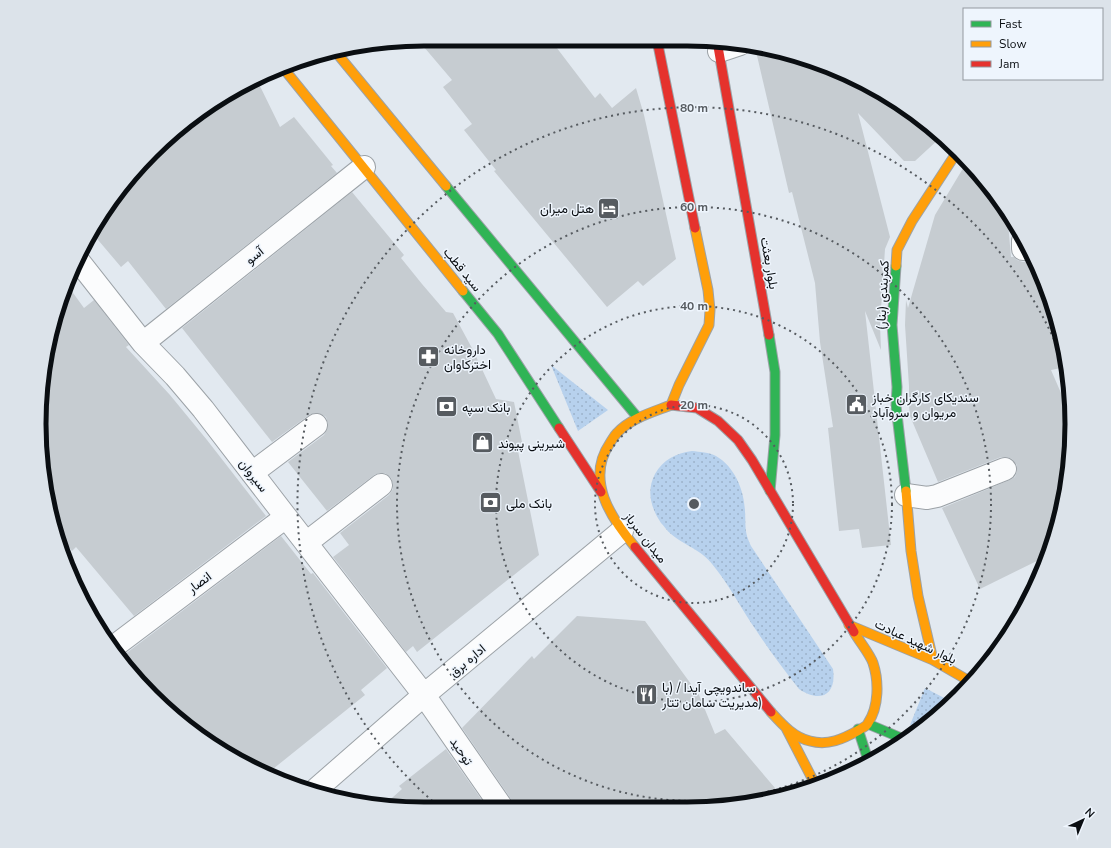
<svg xmlns="http://www.w3.org/2000/svg" width="1111" height="848" viewBox="0 0 1111 848" font-family="'Nunito Sans',Vazirmatn,sans-serif">
<style>
.grass{fill:url(#grass-dots)}
.building{fill:#c6ccd1}
.lines{fill:none;stroke-linecap:round;stroke-linejoin:round}
.street-casing{stroke:#9ca2a7;stroke-width:24}
.fast-casing{stroke:#9ca2a7;stroke-width:11}
.slow-casing{stroke:#9ca2a7;stroke-width:11}
.jam-casing{stroke:#9ca2a7;stroke-width:11}
.street{stroke:#fbfcfd;stroke-width:22}
.fast{stroke:#30b455;stroke-width:9}
.slow{stroke:#ff9f0a;stroke-width:9}
.jam{stroke:#e5322d;stroke-width:9}
.ring{fill:none;stroke:#565b60;stroke-width:2;stroke-dasharray:2 4}
.labels{text-anchor:middle;stroke-width:3;stroke-linejoin:round;paint-order:stroke}
.poi-label{font-size:13px;fill:#0a0e12;stroke:#eef5fd;text-anchor:start}
.street-label{font-size:13px;fill:#0a0e12;stroke:#eef5fd}
.rim{fill:none;stroke:#0a0e12;stroke-width:5}
.centre{fill:#565b60;stroke:#eef5fd;stroke-width:2}
.ring-label{font-size:12px;text-anchor:middle;font-weight:bold;fill:#565b60;stroke:#eef5fd;stroke-width:3;stroke-linejoin:round;paint-order:stroke}
</style>
<defs>
<pattern id="grass-dots" width="8" height="8" patternUnits="userSpaceOnUse"><rect width="8" height="8" fill="#b7d1ed"/><path d="M2 2h.1M6 6h.1" fill="none" stroke="#9cb2ca" stroke-width="1.8" stroke-linecap="round"/></pattern>
</defs>
<rect width="100%" height="100%" fill="#e2e9f0"/>
<path class="grass" d="M 551,365 L 608,410 L 578,431 Z
M 692,451 C 700,452 709,452 716,456 C 735,467 744,490 745,511 C 746,527 744,531 751,546 L 833,669 C 837,696 819,703 799,689 C 784,670 769,650 756,630 C 742,610 731,588 716,569 C 702,549 688,548 671,534 C 667,531 664,526 661,523 C 651,508 646,491 655,474 C 663,460 676,453 692,451 Z
M 925,688 L 952,702 L 920,728 L 910,725 Z"/>
<path class="building" d="M 424,39 L 550,39 L 595,98 L 600,93 L 612,108 L 636,88 L 644,115 L 676,259 L 643,286 L 638,281 L 607,307 L 494,171 L 496,170 L 464,130 L 472,124 L 443,87 L 452,80 L 418,40 Z
M 755,47 L 787,52 L 857,79 L 921,118 L 940,138 L 915,161 L 904,161 L 858,113 L 890,237 L 885,249 L 880,324 L 881,350 L 865,311 L 891,545 L 862,548 L 859,529 L 839,531 L 828,428 L 833,427 L 820,342 L 815,283 L 792,192 L 789,193 Z
M 257,80 L 280,127 L 294,117 L 333,165 L 331,166 L 337,173 L 166,309 L 128,261 L 121,267 L 93,234 L 152,152 L 231,91 Z
M 965,165 L 1007,211 L 1011,257 L 1014,257 L 1017,260 L 1023,262 L 1034,260 L 1043,276 L 1065,349 L 1066,367 L 1051,370 L 1071,416 L 1072,424 L 1065,499 L 1047,556 L 980,589 L 942,508 L 1010,480 L 1015,477 L 1017,471 L 1017,465 L 1012,459 L 1007,457 L 1001,457 L 938,482 L 910,416 L 909,406 L 909,386 L 905,325 L 906,300 L 908,308 L 935,215 Z
M 352,192 L 404,255 L 401,258 L 422,284 L 446,312 L 453,313 L 473,350 L 496,399 L 514,402 L 522,442 L 517,446 L 539,555 L 417,652 L 413,646 L 406,652 L 333,557 L 349,545 L 340,533 L 389,495 L 393,489 L 393,484 L 391,478 L 385,473 L 380,473 L 374,475 L 327,511 L 288,462 L 324,435 L 327,430 L 328,424 L 326,417 L 321,414 L 315,413 L 309,415 L 272,442 L 182,328 Z
M 68,286 L 84,308 L 94,300 L 129,345 L 126,347 L 170,395 L 207,440 L 266,516 L 134,616 L 76,547 L 72,551 L 56,530 L 40,449 L 46,349 Z
M 281,536 L 311,574 L 313,573 L 387,668 L 361,690 L 365,695 L 268,773 L 210,744 L 158,702 L 120,658 Z
M 577,616 L 645,621 L 699,695 L 715,734 L 725,729 L 775,788 L 736,806 L 513,806 L 511,799 L 462,728 L 532,656 L 534,659 Z
M 446,749 L 486,806 L 383,806 L 402,789 L 399,786 Z"/>
<g class="lines">
<defs>
<path id="street" d="M 719,51 L 740,44
M 1023,241 L 1023,249 L 1028,249
M 77,259 L 143,343 L 175,376 L 203,409 L 286,517 L 424,695 L 501,806
M 143,343 L 364,167
M 252,473 L 316,425
M 906,495 L 927,498 L 937,496 L 1005,469
M 306,543 L 381,485
M 112,648 L 286,517
M 313,792 L 424,695 L 622,531"/>
<path id="fast" d="M 446,186 L 638,418
M 896,266 L 892,325 L 897,387 L 896,406 L 906,491
M 463,291 L 498,334 L 559,428
M 769,335 L 775,372 L 775,435 L 770,491
M 868,724 L 906,740
M 858,729 L 868,760"/>
<path id="slow" d="M 335,51 L 446,186
M 284,69 L 463,291
M 896,266 L 897,250 L 912,221 L 955,155
M 671,405 L 679,385 L 709,325 L 710,310 L 708,290 L 695,228
M 906,491 L 911,551 L 918,596 L 933,660
M 635,547 C 611,518 585,480 610,443 C 612,440 614,436 617,433 C 631,418 653,412 671,405
M 849,625 L 933,660 L 971,682
M 771,712 C 782,724 793,737 810,741 C 828,746 843,739 859,730 C 862,728 867,726 868,723 C 879,707 879,681 873,663 C 870,654 859,641 854,632
M 786,728 L 816,786"/>
<path id="jam" d="M 657,40 L 695,228
M 717,41 L 769,335
M 671,405 L 697,408 L 718,421 L 738,440 L 752,460 L 854,632
M 559,428 L 601,492
M 635,547 L 771,712"/>
</defs>
<use href="#street" class="street-casing"/>
<use href="#fast" class="fast-casing"/>
<use href="#slow" class="slow-casing"/>
<use href="#jam" class="jam-casing"/>
<use href="#street" class="street"/>
<use href="#fast" class="fast"/>
<use href="#slow" class="slow"/>
<use href="#jam" class="jam"/>
</g>
<g class="ring">
<circle cx="694" cy="504" r="99"/>
<circle cx="694" cy="504" r="198"/>
<circle cx="694" cy="504" r="297"/>
<path d="M437 805A396 396 0 1 1 1066 369"/>
</g>
<defs>
<symbol id="hotel-square" viewBox="-11 -11 22 22"><rect x="-9" y="-9" width="18" height="18" rx="4" fill="#565b60" stroke="#eef5fd"/><path d="M-6-4.5h1.5V1H6V5H4.5V3h-9V5H-6ZM-4 0a1.8 1.8 0 1 1 3.6 0ZM.5 0V-2.5h3Q6-2.5 6 0Z" fill="#fff"/></symbol>
<symbol id="pharmacy-square" viewBox="-11 -11 22 22"><rect x="-9" y="-9" width="18" height="18" rx="4" fill="#565b60" stroke="#eef5fd"/><path d="M-2-6h4v4h4v4h-4v4h-4v-4h-4v-4h4Z" fill="#fff"/></symbol>
<symbol id="civic-square" viewBox="-11 -11 22 22"><rect x="-9" y="-9" width="18" height="18" rx="4" fill="#565b60" stroke="#eef5fd"/><path d="M-.6-6.5H3V-4.5H.6V-3L4-1V1h2V6H-6V1h2V-1L-.6-3ZM-1.2 2.5V6h2.4V2.5Z" fill="#fff"/></symbol>
<symbol id="bank-square" viewBox="-11 -11 22 22"><rect x="-9" y="-9" width="18" height="18" rx="4" fill="#565b60" stroke="#eef5fd"/><path d="M-6-4H6V4H-6ZM0-2.3a2.3 2.3 0 1 0 0 4.6a2.3 2.3 0 1 0 0-4.6Z" fill="#fff"/></symbol>
<symbol id="shop-square" viewBox="-11 -11 22 22"><rect x="-9" y="-9" width="18" height="18" rx="4" fill="#565b60" stroke="#eef5fd"/><path d="M-5-2.5h2.3a2.7 3.5 0 0 1 5.4 0H5L5.5 6h-11ZM-1.5-2.5h3a1.5 2.3 0 0 0-3 0Z" fill="#fff"/></symbol>
<symbol id="restaurant-square" viewBox="-11 -11 22 22"><rect x="-9" y="-9" width="18" height="18" rx="4" fill="#565b60" stroke="#eef5fd"/><path d="M-5-6h1v4h1v-4h1v4h1v-4h1v5L-1.5 .5V6h-2V.5L-5-1ZM5-6V6H3V1.5H1.5Q1.5-4 5-6Z" fill="#fff"/></symbol>
</defs>
<g fill-rule="evenodd">
<use href="#hotel-square" x="596" y="196" width="25" height="25"/>
<use href="#pharmacy-square" x="416" y="344" width="25" height="25"/>
<use href="#civic-square" x="844" y="392" width="25" height="25"/>
<use href="#bank-square" x="434" y="394" width="25" height="25"/>
<use href="#shop-square" x="470" y="430" width="25" height="25"/>
<use href="#bank-square" x="478" y="490" width="25" height="25"/>
<use href="#restaurant-square" x="634" y="682" width="25" height="25"/>
</g>
<g class="labels">
<g class="poi-label">
<text x="594" y="213" text-anchor="end">هتل میران</text>
<text x="444" y="354">داروخانه<tspan x="444" dy="15">اخترکاوان</tspan></text>
<text x="872" y="402">سندیکای کارگران خباز<tspan x="872" dy="15">مریوان و سروآباد</tspan></text>
<text x="462" y="412">بانک سپه</text>
<text x="498" y="448">شیرینی پیوند</text>
<text x="506" y="508">بانک ملی</text>
<text x="662" y="692">ساندویچی آیدا / (با<tspan x="662" dy="15">مدیریت سامان تتار)</tspan></text>
</g>
<g class="street-label">
<text transform="translate(254 255) rotate(-39)" y="5">آسو</text>
<text transform="translate(770 263) rotate(80)" y="5">بلوار بعثت</text>
<text transform="translate(463 269) rotate(51)" y="5">سید قطب</text>
<text transform="translate(882 295) rotate(-87)" y="5">کمربندی (بنار)</text>
<text transform="translate(254 475) rotate(52)" y="5">سیروان</text>
<text transform="translate(646 537) rotate(52)" y="5">میدان سرباز</text>
<text transform="translate(199 582) rotate(-37)" y="5">انصار</text>
<text transform="translate(916 641) rotate(25)" y="5">بلوار شهید عبادت</text>
<text transform="translate(467 660) rotate(-40)" y="5">اداره برق</text>
<text transform="translate(462 751) rotate(56)" y="5">توحید</text>
</g>
</g>
<path d="M0 0H1111V848H0ZM424 46H687A378 378 0 0 1 1065 424V424A378 378 0 0 1 687 802H424A378 378 0 0 1 46 424V424A378 378 0 0 1 424 46Z" fill="#dce3ea" fill-rule="evenodd"/>
<path class="rim" d="M424 46H687A378 378 0 0 1 1065 424V424A378 378 0 0 1 687 802H424A378 378 0 0 1 46 424V424A378 378 0 0 1 424 46Z"/>
<circle cx="694" cy="504" r="6" class="centre"/>
<g class="ring-label">
<text x="694" y="112">80 m</text>
<text x="694" y="211">60 m</text>
<text x="694" y="310">40 m</text>
<text x="694" y="409">20 m</text>
</g>
<rect x="963" y="8" width="140" height="72" fill="#eef5fd" stroke="#93999f"/>
<rect x="971" y="21" width="20" height="6" fill="#30b455" stroke="#93999f"/>
<text x="999" y="28" font-size="12" fill="#0a0e12">Fast</text>
<rect x="971" y="41" width="20" height="6" fill="#ff9f0a" stroke="#93999f"/>
<text x="999" y="48" font-size="12" fill="#0a0e12">Slow</text>
<rect x="971" y="61" width="20" height="6" fill="#e5322d" stroke="#93999f"/>
<text x="999" y="68" font-size="12" fill="#0a0e12">Jam</text>
<g transform="translate(1083 820) rotate(44)" stroke="#eef5fd" stroke-width="3" paint-order="stroke">
<path d="M0-3L7 15L0 10L-7 15Z" fill="#0a0e12"/>
<text y="-6" font-size="11" font-weight="bold" text-anchor="middle" fill="#0a0e12">N</text>
</g>
</svg>
